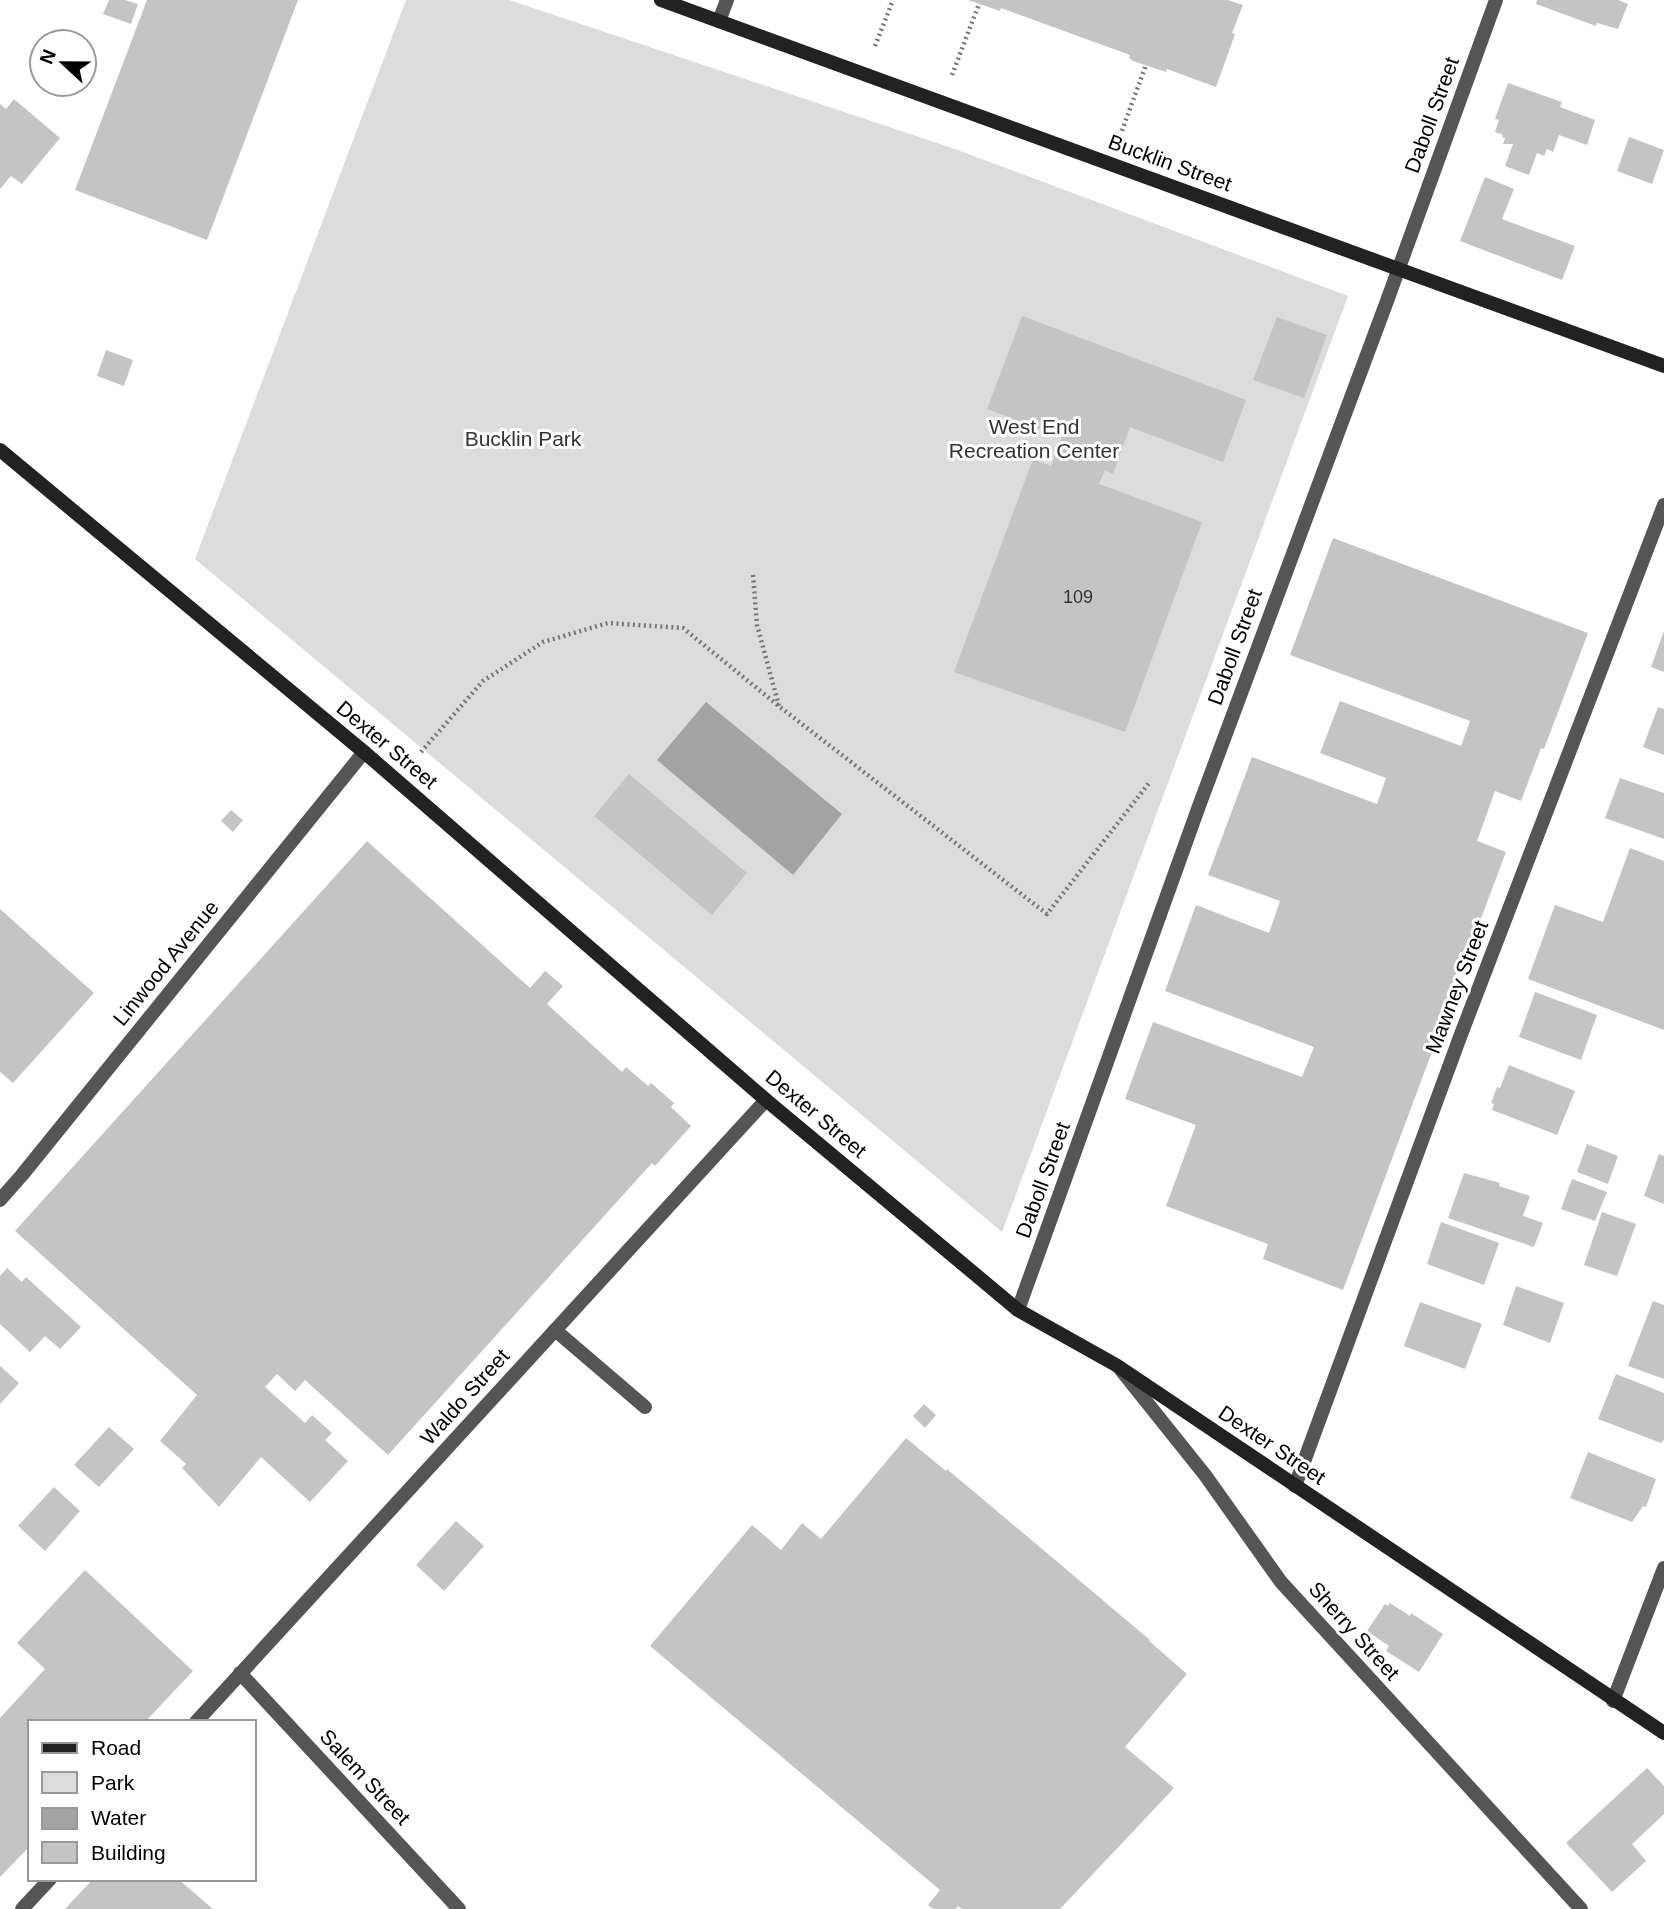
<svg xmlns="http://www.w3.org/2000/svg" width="1664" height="1909" viewBox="0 0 1664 1909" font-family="Helvetica,sans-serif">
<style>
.green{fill:#dcdcdc}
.water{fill:#a3a3a3}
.building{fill:#c4c4c4}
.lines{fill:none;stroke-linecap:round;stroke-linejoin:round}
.path{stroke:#777;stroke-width:4.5;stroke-dasharray:2 3.5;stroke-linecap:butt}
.lane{stroke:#555;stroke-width:14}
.street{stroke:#555;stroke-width:14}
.secondary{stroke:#222;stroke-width:14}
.labels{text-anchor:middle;stroke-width:6;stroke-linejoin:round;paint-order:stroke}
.number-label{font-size:18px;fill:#313131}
.street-label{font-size:21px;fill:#000;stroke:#fff}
.park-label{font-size:21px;fill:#333;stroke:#fff}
</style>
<rect width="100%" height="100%" fill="#fff"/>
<path class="green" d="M 406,0 L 509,0 L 955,149 L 1348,296 L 1002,1232 L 195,559 Z"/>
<path class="water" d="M 706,702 L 842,814 L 793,875 L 657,760 Z"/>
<path class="building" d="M 109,0 L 125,0 L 138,4 L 131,24 L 103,14 Z
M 147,0 L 298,0 L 207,240 L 75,190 Z
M 968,0 L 1228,0 L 1243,5 L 1232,33 L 1235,34 L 1216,87 L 1167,69 L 1166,72 L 1133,61 L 1129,58 L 1130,55 L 1001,8 L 1000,11 Z
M 1537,0 L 1618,0 L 1628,4 L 1618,29 L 1597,23 L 1596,26 L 1536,4 Z
M 1508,83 L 1562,102 L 1560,107 L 1595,120 L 1587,145 L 1559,135 L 1553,152 L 1547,149 L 1544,156 L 1537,153 L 1529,175 L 1505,166 L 1513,144 L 1503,144 L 1505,138 L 1502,137 L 1503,135 L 1495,132 L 1499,120 L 1495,119 Z
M 14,99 L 60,138 L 22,184 L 11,176 L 0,189 L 0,104 L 6,109 Z
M 1629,137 L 1664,150 L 1652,184 L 1617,171 Z
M 1485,177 L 1514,189 L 1502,219 L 1575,246 L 1562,280 L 1460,241 Z
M 1022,316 L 1246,400 L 1223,462 L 1130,427 L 1113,474 L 1105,470 L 1099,484 L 1202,522 L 1125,732 L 954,672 L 1033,459 L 1051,466 L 1062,437 L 987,409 Z
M 1277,317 L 1327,335 L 1304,398 L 1253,380 Z
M 106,350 L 133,360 L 124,386 L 97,376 Z
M 1333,538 L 1588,633 L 1544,749 L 1541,748 L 1521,801 L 1495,791 L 1477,841 L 1506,852 L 1462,969 L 1458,968 L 1447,999 L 1451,1001 L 1343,1290 L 1263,1259 L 1268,1244 L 1166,1206 L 1196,1125 L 1125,1099 L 1153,1022 L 1302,1077 L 1314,1047 L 1165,991 L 1196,905 L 1269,933 L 1280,901 L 1208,875 L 1252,757 L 1377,804 L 1386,778 L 1320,753 L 1340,701 L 1461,746 L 1470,721 L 1290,655 Z
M 1664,631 L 1664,672 L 1651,667 Z
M 1658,707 L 1664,709 L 1664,755 L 1643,747 Z
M 629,774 L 747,873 L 712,915 L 594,816 Z
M 1620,778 L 1664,793 L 1664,839 L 1605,818 Z
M 231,810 L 243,820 L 233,832 L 221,821 Z
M 367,841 L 530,988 L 545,971 L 563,986 L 547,1004 L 622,1072 L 626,1067 L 648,1086 L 651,1083 L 674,1103 L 671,1107 L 691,1126 L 655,1166 L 652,1163 L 388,1455 L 305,1380 L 295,1391 L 277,1374 L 265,1387 L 305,1423 L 312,1415 L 332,1433 L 325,1440 L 348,1461 L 310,1502 L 261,1457 L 219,1507 L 182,1468 L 186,1464 L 160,1441 L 197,1395 L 15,1231 Z
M 1630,848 L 1664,861 L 1664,1030 L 1528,979 L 1555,905 L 1603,922 Z
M 0,909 L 94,993 L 13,1083 L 0,1072 Z
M 1535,992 L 1597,1015 L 1581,1060 L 1519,1037 Z
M 1509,1065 L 1575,1091 L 1557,1135 L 1492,1110 L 1494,1104 L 1491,1103 L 1497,1087 L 1500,1088 Z
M 1587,1144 L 1618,1156 L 1608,1184 L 1577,1172 Z
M 1659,1154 L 1664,1156 L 1664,1204 L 1644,1196 Z
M 1464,1173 L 1500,1183 L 1499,1186 L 1530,1196 L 1523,1216 L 1543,1223 L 1534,1247 L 1448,1218 Z
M 1572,1179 L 1607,1192 L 1595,1221 L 1561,1209 Z
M 1602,1212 L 1636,1224 L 1617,1276 L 1584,1265 Z
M 1441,1222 L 1499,1243 L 1484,1285 L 1427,1264 Z
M 7,1268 L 22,1282 L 26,1277 L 81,1327 L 60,1349 L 45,1336 L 30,1352 L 0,1324 L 0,1276 Z
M 1516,1286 L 1564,1303 L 1550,1343 L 1503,1325 Z
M 1653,1301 L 1664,1305 L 1664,1379 L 1628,1366 Z
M 1420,1302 L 1482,1324 L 1465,1369 L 1404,1346 Z
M 0,1366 L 19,1383 L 0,1404 Z
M 1616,1374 L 1664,1393 L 1664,1440 L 1661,1443 L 1598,1419 Z
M 924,1404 L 936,1415 L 925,1428 L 913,1416 Z
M 109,1427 L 134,1449 L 99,1487 L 74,1465 Z
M 906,1438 L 946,1471 L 947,1469 L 1150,1640 L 1149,1641 L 1187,1674 L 1125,1747 L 1174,1788 L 1060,1909 L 962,1909 L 958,1906 L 956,1909 L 933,1909 L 928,1905 L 940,1890 L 650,1646 L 752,1525 L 781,1550 L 802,1523 L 821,1539 Z
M 1588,1452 L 1656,1479 L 1646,1507 L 1643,1506 L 1632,1522 L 1570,1498 Z
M 54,1487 L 80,1511 L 45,1551 L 18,1526 Z
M 456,1521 L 484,1546 L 444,1591 L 416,1565 Z
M 85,1570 L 193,1671 L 145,1722 L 30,1722 L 30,1846 L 0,1877 L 0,1718 L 45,1669 L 17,1643 Z
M 1390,1603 L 1410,1616 L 1411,1613 L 1443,1634 L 1419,1672 L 1386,1651 L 1389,1646 L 1367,1631 L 1385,1604 L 1388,1606 Z
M 1647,1768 L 1664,1786 L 1664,1814 L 1632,1844 L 1646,1861 L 1612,1892 L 1566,1843 Z
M 93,1879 L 178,1879 L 213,1909 L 65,1909 Z"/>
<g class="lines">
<path class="path" d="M 875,46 L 893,0
M 952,75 L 979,4
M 1120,136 L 1146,65
M 753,575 L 757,625 L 779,706
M 421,752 L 483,681 L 543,642 L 608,623 L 683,628 L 780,707 L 1047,914 L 1149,783"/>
<path class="lane" d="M 555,1330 L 645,1407"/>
<path class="street" d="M 719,21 L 727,0
M 0,1200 L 22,1175 L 364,752
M 1018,1310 L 1199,806 L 1387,301 L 1496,0
M 1121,1370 L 1205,1475 L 1281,1582 L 1581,1909
M 1295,1486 L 1460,1037 L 1664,505
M 240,1673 L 459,1909
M 1613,1701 L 1664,1568
M 196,1722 L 766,1100
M 22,1909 L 50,1879"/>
<path class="secondary" d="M 661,0 L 1664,366
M 0,450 L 364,752 L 766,1100 L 1018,1310 L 1116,1365 L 1664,1733"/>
</g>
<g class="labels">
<g class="number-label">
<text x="1078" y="603">109</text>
</g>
<g class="street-label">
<text transform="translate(1432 115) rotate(-70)" y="7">Daboll Street</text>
<text transform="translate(1170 163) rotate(20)" y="7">Bucklin Street</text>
<text transform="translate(1235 647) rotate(-70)" y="7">Daboll Street</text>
<text transform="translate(387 745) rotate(40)" y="7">Dexter Street</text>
<text transform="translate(166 963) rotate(-51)" y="7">Linwood Avenue</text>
<text transform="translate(1457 987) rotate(-69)" y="7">Mawney Street</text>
<text transform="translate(816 1114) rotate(40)" y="7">Dexter Street</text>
<text transform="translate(1043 1180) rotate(-70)" y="7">Daboll Street</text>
<text transform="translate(465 1397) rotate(-48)" y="7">Waldo Street</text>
<text transform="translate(1272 1445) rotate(34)" y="7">Dexter Street</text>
<text transform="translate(1354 1631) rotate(48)" y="7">Sherry Street</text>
<text transform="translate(365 1777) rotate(47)" y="7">Salem Street</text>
</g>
<g class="park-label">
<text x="1034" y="434">West End<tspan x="1034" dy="24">Recreation Center</tspan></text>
<text x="523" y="446">Bucklin Park</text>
</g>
</g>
<rect x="28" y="1720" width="228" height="161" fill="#ffffff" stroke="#999999" stroke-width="2"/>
<rect x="42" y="1743" width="35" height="10" fill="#222222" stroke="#999999" stroke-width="2"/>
<text x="91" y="1755" font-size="21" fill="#000000">Road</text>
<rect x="42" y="1772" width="35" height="21" fill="#dcdcdc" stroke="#999999" stroke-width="2"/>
<text x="91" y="1790" font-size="21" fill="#000000">Park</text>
<rect x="42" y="1808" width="35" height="21" fill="#a3a3a3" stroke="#999999" stroke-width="2"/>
<text x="91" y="1825" font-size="21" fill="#000000">Water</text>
<rect x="42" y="1842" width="35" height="21" fill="#c4c4c4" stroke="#999999" stroke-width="2"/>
<text x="91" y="1860" font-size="21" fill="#000000">Building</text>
<g transform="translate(63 63) rotate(292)"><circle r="33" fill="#ffffff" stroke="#999999" stroke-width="2"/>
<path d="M0-5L12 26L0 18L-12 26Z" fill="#000000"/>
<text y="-10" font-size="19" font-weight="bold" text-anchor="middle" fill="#000000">N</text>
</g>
</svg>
